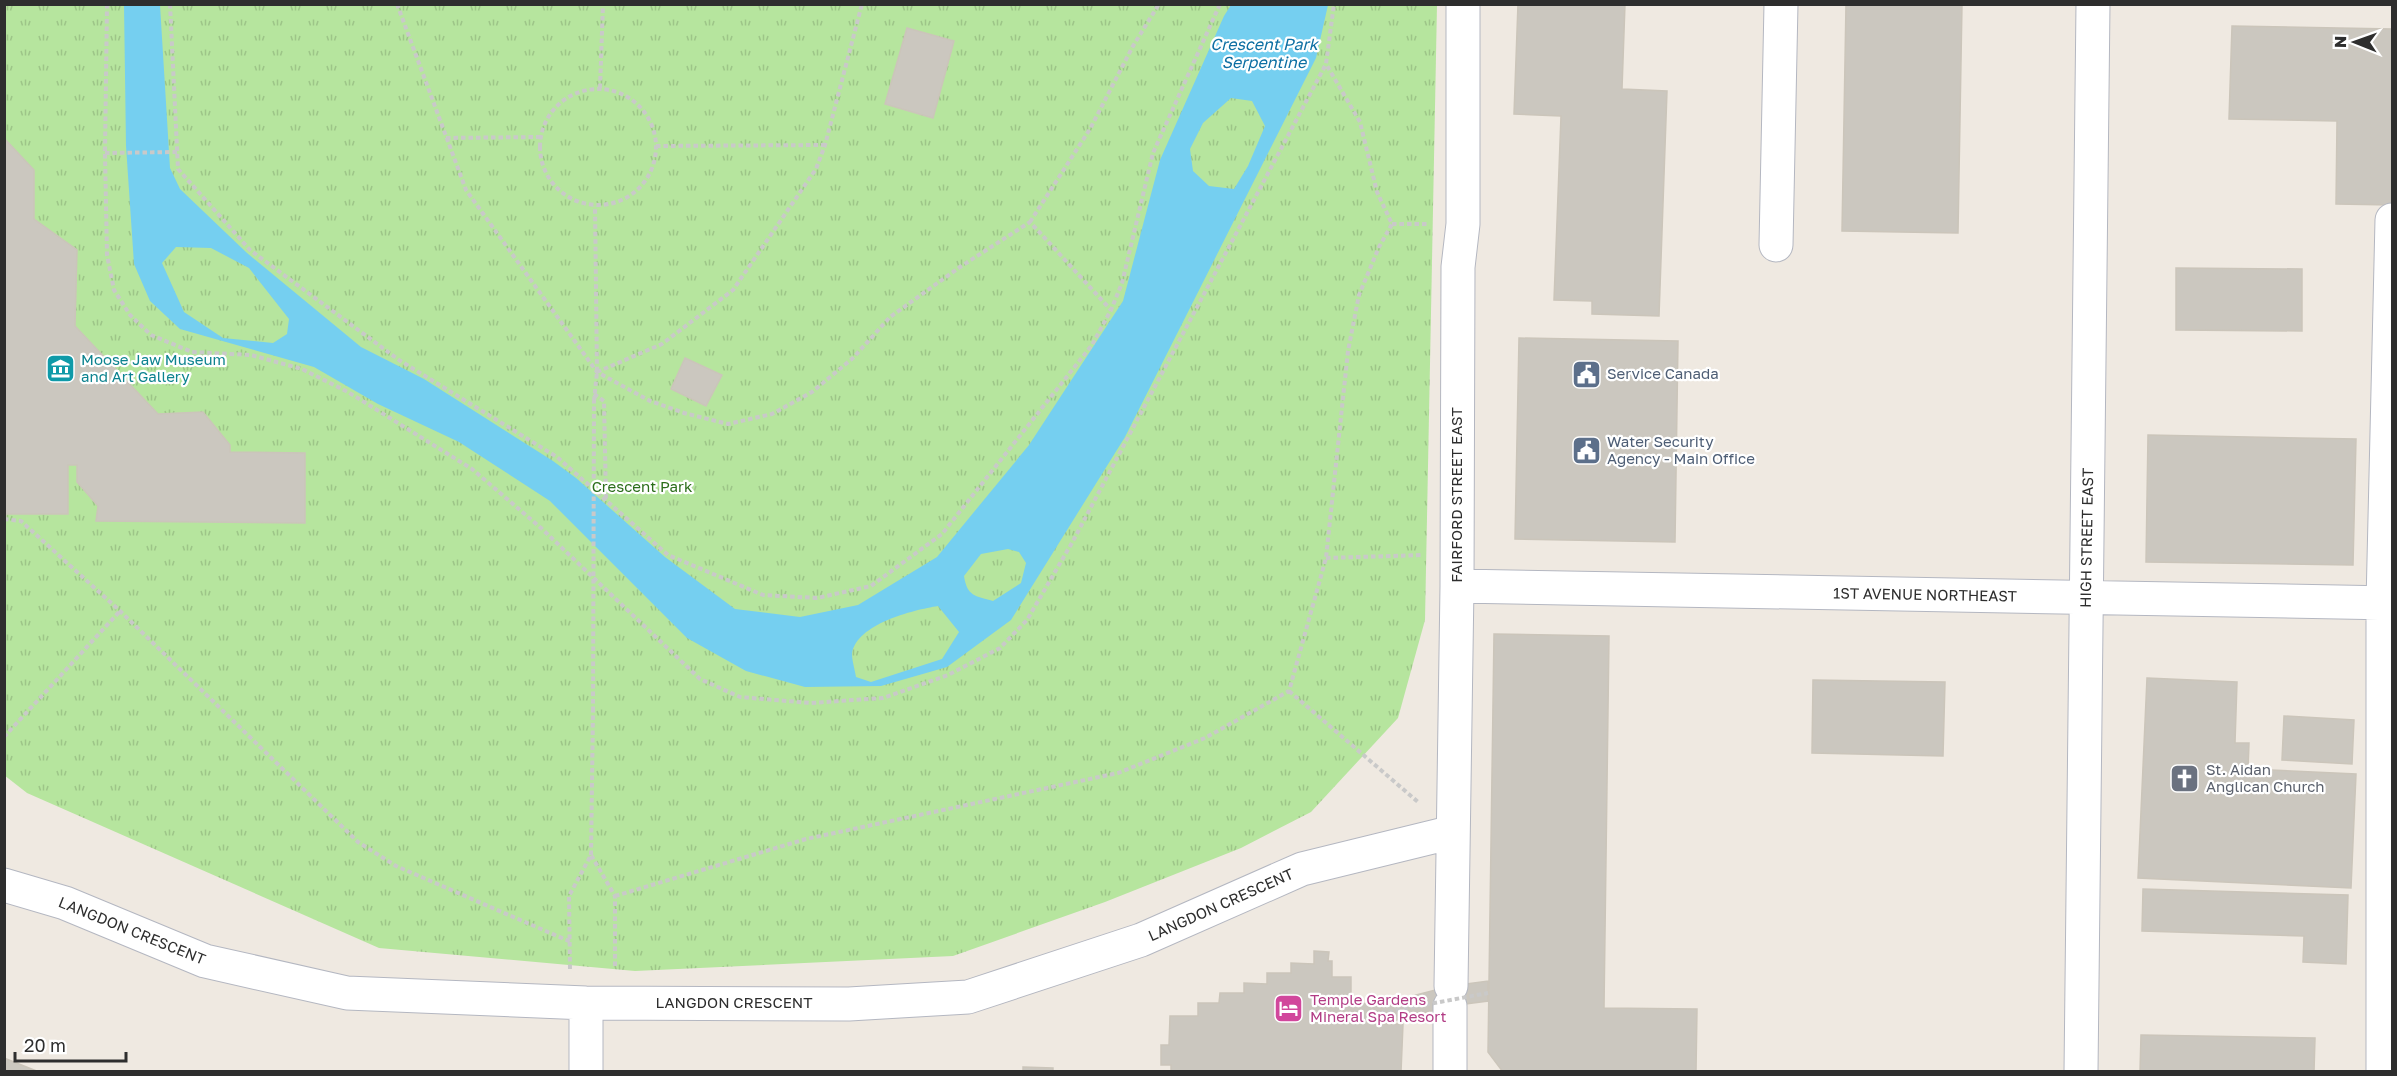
<svg xmlns="http://www.w3.org/2000/svg" width="2397" height="1076" viewBox="0 0 2397 1076" font-family="'Golos Text',sans-serif">
<style>
.grass{fill:url(#grass-tufts)}
.water{fill:#75cff0;fill-rule:evenodd}
.building{fill:#cbc7bf;stroke:#cbc5ba;stroke-width:1.5}
.lines{fill:none;stroke-linecap:round;stroke-linejoin:round}
.minor-casing{stroke:#b4b7c1;stroke-width:35}
.path{stroke:#c9c9c9;stroke-width:4;stroke-dasharray:4.5 3;stroke-linecap:butt}
.minor{stroke:#fff;stroke-width:33}
.path-bridge{stroke:#c9c9c9;stroke-width:4;stroke-dasharray:4.5 3;stroke-linecap:butt}
.labels{text-anchor:middle;stroke-width:4.5;stroke-linejoin:round;paint-order:stroke}
.culture-label{font-size:15px;fill:#0d838f;stroke:#fff;text-anchor:start}
.service-label{font-size:15px;fill:#4e5e75;stroke:#fff;text-anchor:start}
.park-label{font-size:15px;fill:#2c6e1b;stroke:#fff}
.street-label{font-size:15px;fill:#2e2e2e;stroke:#fff}
.worship-label{font-size:15px;fill:#5b616d;stroke:#fff;text-anchor:start}
.hotel-label{font-size:15px;fill:#b23c85;stroke:#fff;text-anchor:start}
.water-label{font-size:16px;font-style:italic;fill:#0d6fa3;stroke:#fff}
</style>
<defs>
<pattern id="grass-tufts" width="24" height="20" patternUnits="userSpaceOnUse" patternTransform="scale(1.5)"><rect width="24" height="20" fill="#b6e59e"/><path d="M3 7l-1-3M5 7V3M7 7l1-3M15 17l-1-3M17 17v-4M19 17l1-3" fill="none" stroke="#9dc588"/></pattern>
</defs>
<rect width="100%" height="100%" fill="#efe9e1"/>
<path class="grass" d="M 4,5 L 1437,5 L 1425,620 L 1398,718 L 1311,812 L 1241,848 L 1105,902 L 953,956 L 635,971 L 379,948 L 27,793 L 4,775 Z"/>
<path class="water" d="M 124,5 L 160,5 L 170,168 L 180,189 L 247,253 L 361,347 L 424,379 L 553,461 L 576,478 L 665,557 L 735,609 L 800,617 L 858,605 L 937,557 L 1029,445 L 1123,301 L 1160,160 L 1224,16 L 1231,5 L 1328,5 L 1316,58 L 1125,437 L 1011,620 L 947,667 L 881,686 L 805,687 L 746,671 L 687,638 L 550,501 L 459,442 L 378,404 L 314,367 L 180,329 L 150,301 L 134,264 L 126,146 ZM 1231,98 L 1252,101 L 1265,126 L 1248,166 L 1234,189 L 1209,186 L 1193,171 L 1190,149 L 1203,123 ZM 176,247 L 211,248 L 249,268 L 289,319 L 287,334 L 273,343 L 223,338 L 184,312 L 162,263 ZM 1008,549 L 1019,552 L 1026,563 L 1021,583 L 993,601 C 975,596 967,596 964,576 L 981,554 ZM 938,606 L 959,632 L 942,659 L 871,682 L 856,677 C 855,670 852,661 852,654 C 856,624 913,610 938,606 Z"/>
<path class="building" d="M 1518,4 L 1625,4 L 1622,89 L 1667,91 L 1659,316 L 1592,314 L 1592,301 L 1554,300 L 1561,116 L 1514,114 Z
M 1846,4 L 1962,4 L 1958,233 L 1842,231 Z
M 2232,26 L 2392,29 L 2392,205 L 2336,204 L 2337,121 L 2229,119 Z
M 907,28 L 954,41 L 933,118 L 885,104 Z
M 4,138 L 34,170 L 34,219 L 77,250 L 75,326 L 158,414 L 203,412 L 230,445 L 230,452 L 305,453 L 305,523 L 96,521 L 98,506 L 77,482 L 77,465 L 68,465 L 68,514 L 6,514 L 4,532 Z
M 2176,268 L 2302,269 L 2302,331 L 2176,330 Z
M 1519,338 L 1678,341 L 1675,542 L 1515,539 Z
M 685,358 L 722,375 L 706,406 L 671,389 Z
M 2148,435 L 2356,439 L 2353,565 L 2146,562 Z
M 1494,634 L 1609,636 L 1604,1008 L 1697,1009 L 1696,1072 L 1503,1072 L 1488,1052 Z
M 2147,678 L 2237,682 L 2235,743 L 2249,743 L 2248,769 L 2356,774 L 2351,888 L 2138,878 Z
M 1813,680 L 1945,682 L 1943,756 L 1812,753 Z
M 2284,716 L 2354,720 L 2352,764 L 2282,760 Z
M 2143,889 L 2348,895 L 2346,964 L 2303,962 L 2304,936 L 2142,931 Z
M 1314,951 L 1329,952 L 1328,961 L 1332,961 L 1332,977 L 1351,977 L 1351,1003 L 1381,1004 L 1381,1024 L 1403,1024 L 1401,1072 L 1171,1072 L 1171,1065 L 1161,1065 L 1161,1045 L 1169,1045 L 1170,1016 L 1198,1016 L 1198,1003 L 1219,1003 L 1220,993 L 1244,993 L 1244,983 L 1267,984 L 1267,973 L 1291,973 L 1291,963 L 1314,964 Z
M 1488,981 L 1488,1001 L 1450,1006 L 1381,1024 L 1381,1004 L 1451,986 Z
M 2141,1035 L 2315,1038 L 2314,1072 L 2140,1072 Z
M 4,1058 L 39,1072 L 4,1072 Z
M 1023,1067 L 1053,1068 L 1053,1072 L 1023,1072 Z"/>
<g class="lines">
<defs>
<path id="minor" d="M 1776,245 L 1781,4
M 1457,586 L 2392,603
M 4,885 L 65,903 L 205,961 L 347,993 L 586,1003 L 849,1004 L 968,997 L 1141,940 L 1302,869 L 1453,832
M 1451,986 L 1457,586 L 1458,267 L 1463,224 L 1463,4
M 586,1003 L 586,1072
M 1450,1072 L 1450,1006
M 2081,1072 L 2093,4
M 2383,1072 L 2383,603 L 2392,220"/>
</defs>
<use href="#minor" class="minor-casing"/>
<path class="path" d="M 107,4 L 105,153 L 107,255 L 114,290 L 130,315 L 151,335 L 192,352 L 251,355 L 302,369 L 348,392 L 472,469 L 541,528 L 700,679 L 740,697 L 811,703 L 883,698 L 948,675 L 1000,648 L 1027,620 L 1073,541 L 1326,64 L 1334,4
M 170,4 L 178,169 L 250,250 L 399,360 L 557,457 L 668,555 L 763,595 L 817,598 L 871,586 L 942,534 L 1092,345 L 1111,310 L 1122,283 L 1153,153 L 1220,4
M 397,4 L 466,190 L 597,372 L 650,401 L 684,413 L 728,424 L 772,414 L 812,392 L 853,358 L 890,317 L 960,267 L 1030,222 L 1111,310
M 600,88 L 603,4
M540 147a58 58 0 1 1 116 0a58 58 0 1 1-116 0Z
M 446,138 L 540,137
M 656,146 L 825,145
M 105,153 L 177,152
M 1030,222 L 1090,129 L 1133,46 L 1159,4
M 1392,224 L 1429,224
M 597,372 L 662,344 L 733,290 L 816,169 L 825,145 L 862,4
M 594,394 L 604,401 L 606,499
M 594,401 L 597,372 L 595,206
M 4,519 L 21,521 L 120,611 L 358,842 L 396,866 L 571,942
M 1326,558 L 1423,555
M 1289,691 L 1418,802
M 4,737 L 120,611
M 591,855 L 593,711
M 615,896 L 806,839 L 1118,773 L 1205,738 L 1289,691 L 1326,558 L 1348,351 L 1359,295 L 1379,247 L 1392,224 L 1377,192 L 1360,122 L 1326,64
M 570,969 L 569,896 L 591,855 L 615,896 L 615,967"/>
<use href="#minor" class="minor"/>
<path class="path-bridge" d="M 593,711 L 594,401
M 1381,1013 L 1488,993"/>
</g>
<defs>
<symbol id="museum-square" viewBox="-11 -11 22 22"><rect x="-9" y="-9" width="18" height="18" rx="4" fill="#0f9aa8" stroke="#fff"/><path d="M0-6L6-3V-2H-6V-3ZM-5-1h2V3h-2ZM-1-1h2V3h-2ZM3-1h2V3H3ZM-6 4H6V6H-6Z" fill="#fff"/></symbol>
<symbol id="civic-square" viewBox="-11 -11 22 22"><rect x="-9" y="-9" width="18" height="18" rx="4" fill="#5c6f8a" stroke="#fff"/><path d="M-.6-6.5H3V-4.5H.6V-3L4-1V1h2V6H-6V1h2V-1L-.6-3ZM-1.2 2.5V6h2.4V2.5Z" fill="#fff"/></symbol>
<symbol id="church-square" viewBox="-11 -11 22 22"><rect x="-9" y="-9" width="18" height="18" rx="4" fill="#6b7280" stroke="#fff"/><path d="M-1.2-6h2.4v3.5h3.3v2.4h-3.3V6h-2.4V-.1h-3.3v-2.4h3.3Z" fill="#fff"/></symbol>
<symbol id="hotel-square" viewBox="-11 -11 22 22"><rect x="-9" y="-9" width="18" height="18" rx="4" fill="#d1479c" stroke="#fff"/><path d="M-6-4.5h1.5V1H6V5H4.5V3h-9V5H-6ZM-4 0a1.8 1.8 0 1 1 3.6 0ZM.5 0V-2.5h3Q6-2.5 6 0Z" fill="#fff"/></symbol>
</defs>
<g fill-rule="evenodd">
<use href="#museum-square" x="44" y="352" width="33" height="33"/>
<use href="#civic-square" x="1570" y="358" width="33" height="33"/>
<use href="#civic-square" x="1570" y="434" width="33" height="33"/>
<use href="#church-square" x="2168" y="762" width="33" height="33"/>
<use href="#hotel-square" x="1272" y="992" width="33" height="33"/>
</g>
<g class="labels">
<g class="culture-label">
<text x="81" y="365">Moose Jaw Museum<tspan x="81" dy="17">and Art Gallery</tspan></text>
</g>
<g class="service-label">
<text x="1607" y="379">Service Canada</text>
<text x="1607" y="447">Water Security<tspan x="1607" dy="17">Agency - Main Office</tspan></text>
</g>
<g class="park-label">
<text x="642" y="492">Crescent Park</text>
</g>
<g class="street-label">
<text transform="translate(1457 495) rotate(-90)" y="5">FAIRFORD STREET EAST</text>
<text transform="translate(2087 538) rotate(-89)" y="5">HIGH STREET EAST</text>
<text transform="translate(1925 595) rotate(1)" y="5">1ST AVENUE NORTHEAST</text>
<text transform="translate(1221 905) rotate(-24)" y="5">LANGDON CRESCENT</text>
<text transform="translate(132 931) rotate(22)" y="5">LANGDON CRESCENT</text>
<text x="734" y="1008">LANGDON CRESCENT</text>
</g>
<g class="worship-label">
<text x="2206" y="775">St. Aidan<tspan x="2206" dy="17">Anglican Church</tspan></text>
</g>
<g class="hotel-label">
<text x="1310" y="1005">Temple Gardens<tspan x="1310" dy="17">Mineral Spa Resort</tspan></text>
</g>
<g class="water-label">
<text x="1264" y="50">Crescent Park<tspan x="1264" dy="18">Serpentine</tspan></text>
</g>
</g>
<rect width="2397" height="1076" fill="none" stroke="#2e2e2e" stroke-width="12"/>
<g transform="translate(2355 42) rotate(271)" stroke="#ffffff" stroke-width="4.5" paint-order="stroke">
<path d="M0-4.5L10 22L0 15L-10 22Z" fill="#2e2e2e"/>
<text y="-9" font-size="16" font-weight="bold" text-anchor="middle" fill="#2e2e2e">N</text>
</g>
<path d="M15 1052v9h111v-9" fill="none" stroke="#2e2e2e" stroke-width="3"/>
<text x="24" y="1052" font-size="18" fill="#2e2e2e" stroke="#ffffff" stroke-width="4.5" paint-order="stroke">20 m</text>
</svg>
